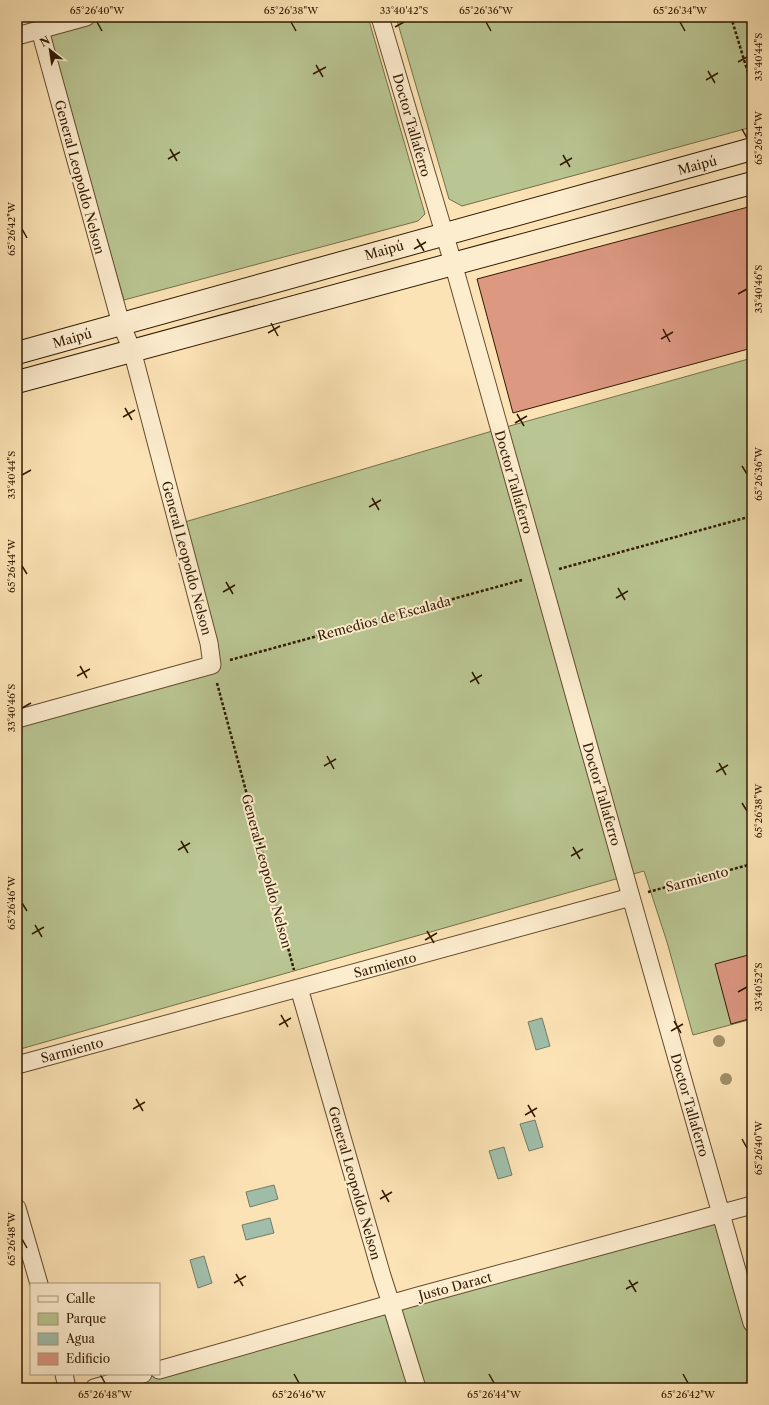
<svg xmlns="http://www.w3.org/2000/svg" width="769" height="1405" viewBox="0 0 769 1405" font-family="'Libre Caslon Text',serif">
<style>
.green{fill:#b9c592;stroke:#757049}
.water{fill:#a0beaa;stroke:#747c66}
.building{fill:#dd9882;stroke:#311a00}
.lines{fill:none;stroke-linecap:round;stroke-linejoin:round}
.street-casing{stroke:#644c2d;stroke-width:19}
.secondary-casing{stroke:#311a00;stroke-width:24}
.path{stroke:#311a00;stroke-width:2.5;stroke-dasharray:3 2;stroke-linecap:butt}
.street{stroke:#fdedcf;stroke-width:17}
.secondary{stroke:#fdedcf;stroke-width:22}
.tree{fill:#a3906a}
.ticks{fill:none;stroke:#311a00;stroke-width:1.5}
.labels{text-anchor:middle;stroke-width:4;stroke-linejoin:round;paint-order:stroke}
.street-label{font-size:13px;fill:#311a00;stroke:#fdedcf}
.neatline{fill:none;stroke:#311a00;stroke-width:1.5}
.ticks-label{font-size:10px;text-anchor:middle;fill:#311a00}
</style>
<rect width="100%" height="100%" fill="#fce3b5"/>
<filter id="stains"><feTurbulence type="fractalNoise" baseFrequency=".005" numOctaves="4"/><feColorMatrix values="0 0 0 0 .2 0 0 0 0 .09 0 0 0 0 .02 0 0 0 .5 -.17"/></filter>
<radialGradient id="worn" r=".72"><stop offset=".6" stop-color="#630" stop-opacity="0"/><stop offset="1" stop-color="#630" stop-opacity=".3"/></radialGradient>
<path class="green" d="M 17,17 L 39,17 L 17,23 Z
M 42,17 L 368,17 L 425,214 L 418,221 L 124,300 Z
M 396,17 L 752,17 L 752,127 L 462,206 L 449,199 Z
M 752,358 L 752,1019 L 693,1035 L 667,942 L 644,871 L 17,1050 L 17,726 L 212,665 L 178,524 L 499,429 Z
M 721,1214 L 752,1323 L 752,1388 L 96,1388 L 145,1374 L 159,1374 Z"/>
<path class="water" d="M 542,1018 L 550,1046 L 536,1050 L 528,1022 Z
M 535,1120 L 543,1147 L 529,1151 L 520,1124 Z
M 504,1147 L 512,1175 L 498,1179 L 489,1151 Z
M 274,1185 L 278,1199 L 250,1207 L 246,1192 Z
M 270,1218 L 274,1233 L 246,1240 L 242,1225 Z
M 204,1256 L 212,1283 L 198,1288 L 190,1260 Z"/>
<path class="building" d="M 752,206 L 752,348 L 513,413 L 477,279 Z
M 752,954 L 752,1018 L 731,1024 L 715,964 Z"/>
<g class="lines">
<defs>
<path id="street" d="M 380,17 L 453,263 L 631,897 L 752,1323
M 17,36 L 86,17
M 17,719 L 212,665 L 209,643 L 132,350 L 121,324 L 40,30
M 299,988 L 382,1276 L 391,1304 L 417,1388
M 17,1065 L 631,897
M 17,1208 L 39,1284
M 159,1370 L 418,1296 L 752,1205
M 64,1374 L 67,1388
M 94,1388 L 143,1374"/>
<path id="secondary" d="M 17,353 L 752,149
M 17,382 L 752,183"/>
</defs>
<use href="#street" class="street-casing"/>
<use href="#secondary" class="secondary-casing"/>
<path class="path" d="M 731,17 L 752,86
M 559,569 L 752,516
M 230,660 L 522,580
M 217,683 L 294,970
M 648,892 L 752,864"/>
<use href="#street" class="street"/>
<use href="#secondary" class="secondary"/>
</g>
<g class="tree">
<circle cx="719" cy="1041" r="6"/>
<circle cx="726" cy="1079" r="6"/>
</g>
<path class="ticks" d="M 97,22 L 102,31M 291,22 L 296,31M 486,22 L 491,31M 680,22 L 685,31M 395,27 L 404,22M 738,62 L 747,57M 316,65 L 323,77M 708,71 L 715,83M 313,74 L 326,67M 706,80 L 718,73M 742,129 L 747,138M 170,149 L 177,161M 563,155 L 570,167M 168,159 L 180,152M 560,165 L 572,158M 22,229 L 27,238M 417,239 L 424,251M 414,249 L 426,242M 738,294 L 747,289M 271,323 L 278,336M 663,329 L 670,342M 268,333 L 280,326M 661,339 L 673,332M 125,408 L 132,420M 517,414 L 524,426M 123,417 L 135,410M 515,423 L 527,416M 742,466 L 747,474M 22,475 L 31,470M 372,498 L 379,510M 369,507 L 381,500M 22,566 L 27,574M 226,582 L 233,594M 618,588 L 625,600M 223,592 L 235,585M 616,598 L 628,591M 80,666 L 87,678M 472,672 L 479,684M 77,676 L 90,669M 470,682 L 482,675M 22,708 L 31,703M 327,756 L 334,769M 719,763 L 726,775M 324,766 L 336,759M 716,772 L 728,765M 742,803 L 747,811M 181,841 L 188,853M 573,847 L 580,859M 178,850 L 190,843M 571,856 L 583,849M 22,903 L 27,911M 35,925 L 42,937M 427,931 L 434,943M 32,934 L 44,927M 425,940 L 437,933M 738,992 L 747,987M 281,1015 L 288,1027M 674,1021 L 681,1033M 279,1025 L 291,1018M 671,1031 L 683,1024M 136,1099 L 143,1111M 528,1105 L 535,1117M 133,1109 L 145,1102M 525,1115 L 537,1108M 742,1139 L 747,1148M 382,1190 L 389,1202M 380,1199 L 392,1192M 22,1239 L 27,1248M 236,1274 L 243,1286M 629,1280 L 636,1292M 234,1283 L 246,1276M 626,1289 L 638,1282M 100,1374 L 105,1383M 294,1374 L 299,1383M 489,1374 L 494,1383M 683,1374 L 688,1383"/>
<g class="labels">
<g class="street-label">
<text transform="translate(412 125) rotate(74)" y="5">Doctor Tallaferro</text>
<text transform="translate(697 165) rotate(-15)" y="5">Maipú</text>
<text transform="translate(80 177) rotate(75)" y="5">General Leopoldo Nelson</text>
<text transform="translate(384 250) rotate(-16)" y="5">Maipú</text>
<text transform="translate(72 338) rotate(-16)" y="5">Maipú</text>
<text transform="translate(514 482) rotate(74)" y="5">Doctor Tallaferro</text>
<text transform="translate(187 558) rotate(75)" y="5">General Leopoldo Nelson</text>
<text transform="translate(384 618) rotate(-15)" y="5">Remedios de Escalada</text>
<text transform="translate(602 794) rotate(74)" y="5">Doctor Tallaferro</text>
<text transform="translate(267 871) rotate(75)" y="5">General Leopoldo Nelson</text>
<text transform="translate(697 879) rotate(-15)" y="5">Sarmiento</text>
<text transform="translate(385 965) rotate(-15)" y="5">Sarmiento</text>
<text transform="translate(72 1050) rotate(-15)" y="5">Sarmiento</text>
<text transform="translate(690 1105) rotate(74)" y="5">Doctor Tallaferro</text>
<text transform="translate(355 1183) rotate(74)" y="5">General Leopoldo Nelson</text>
<text transform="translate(455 1286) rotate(-15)" y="5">Justo Daract</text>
</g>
</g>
<rect width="769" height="1405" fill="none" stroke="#fce3b5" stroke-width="44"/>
<rect x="30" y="1283" width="130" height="92" fill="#fdedcf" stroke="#ab997c"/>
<rect x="38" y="1296" width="20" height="6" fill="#fdedcf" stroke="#ab997c"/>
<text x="66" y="1303" font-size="12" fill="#311a00">Calle</text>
<rect x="38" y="1313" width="20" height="12" fill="#b9c592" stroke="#ab997c"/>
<text x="66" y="1323" font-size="12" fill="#311a00">Parque</text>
<rect x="38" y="1333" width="20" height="12" fill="#a0beaa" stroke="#ab997c"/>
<text x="66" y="1343" font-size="12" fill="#311a00">Agua</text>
<rect x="38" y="1353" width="20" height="12" fill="#dd9882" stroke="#ab997c"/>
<text x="66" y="1363" font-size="12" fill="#311a00">Edificio</text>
<g transform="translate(50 50) rotate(330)" stroke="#fdedcf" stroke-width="3" paint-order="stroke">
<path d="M0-3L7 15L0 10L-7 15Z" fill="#311a00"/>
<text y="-6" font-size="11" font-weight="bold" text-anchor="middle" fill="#311a00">N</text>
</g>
<rect x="22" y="22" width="725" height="1361" class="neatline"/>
<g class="ticks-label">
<text x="97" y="14">65°26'40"W</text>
<text x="291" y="14">65°26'38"W</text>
<text x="404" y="14">33°40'42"S</text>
<text x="486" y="14">65°26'36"W</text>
<text x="680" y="14">65°26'34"W</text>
<text transform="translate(758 57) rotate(-90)" y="4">33°40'44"S</text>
<text transform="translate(758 138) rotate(-90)" y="4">65°26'34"W</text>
<text transform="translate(11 229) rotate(-90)" y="4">65°26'42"W</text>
<text transform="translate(758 289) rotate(-90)" y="4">33°40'46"S</text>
<text transform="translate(758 474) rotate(-90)" y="4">65°26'36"W</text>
<text transform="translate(11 475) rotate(-90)" y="4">33°40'44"S</text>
<text transform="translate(11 566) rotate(-90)" y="4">65°26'44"W</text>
<text transform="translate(11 708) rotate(-90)" y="4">33°40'46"S</text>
<text transform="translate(758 811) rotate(-90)" y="4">65°26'38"W</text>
<text transform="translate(11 903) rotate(-90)" y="4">65°26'46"W</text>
<text transform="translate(758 987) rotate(-90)" y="4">33°40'52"S</text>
<text transform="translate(758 1148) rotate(-90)" y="4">65°26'40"W</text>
<text transform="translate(11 1239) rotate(-90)" y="4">65°26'48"W</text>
<text x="105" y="1398">65°26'48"W</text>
<text x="299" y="1398">65°26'46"W</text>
<text x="494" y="1398">65°26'44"W</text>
<text x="688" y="1398">65°26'42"W</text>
</g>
<rect width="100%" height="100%" filter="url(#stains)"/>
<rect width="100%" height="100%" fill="url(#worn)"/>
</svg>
